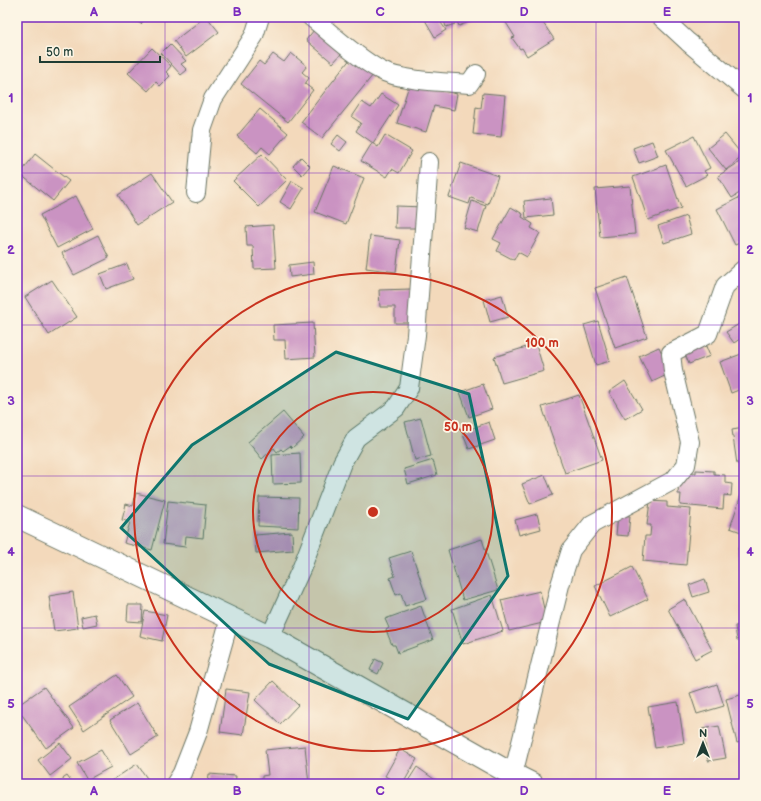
<svg xmlns="http://www.w3.org/2000/svg" width="761" height="801" viewBox="0 0 761 801" font-family="'Balsamiq Sans',sans-serif">
<style>
.building{fill:#ca93c2}
.lines{fill:none;stroke-linecap:round;stroke-linejoin:round}
.minor-casing{stroke:#697463;stroke-width:20}
.secondary-casing{stroke:#697463;stroke-width:24}
.minor{stroke:#fff;stroke-width:18}
.secondary{stroke:#fff;stroke-width:22}
.marked{fill:#0f766e;fill-opacity:0.2;stroke:#0f766e;stroke-width:3;stroke-linejoin:round}
.grid{fill:none;stroke:#7b2cbf;stroke-width:1;stroke-opacity:0.55}
.ring{fill:none;stroke:#c8321e;stroke-width:2}
.centre{fill:#c8321e;stroke:#fcf5e5;stroke-width:2}
.ring-label{font-size:12px;text-anchor:middle;font-weight:bold;fill:#c8321e;stroke:#fcf5e5;stroke-width:3.5;stroke-linejoin:round;paint-order:stroke}
.neatline{fill:none;stroke:#7b2cbf;stroke-width:1.5}
.grid-label{font-size:13px;text-anchor:middle;font-weight:bold;fill:#7b2cbf}
</style>
<rect width="100%" height="100%" fill="#fcf5e5"/>
<filter id="ink" filterUnits="userSpaceOnUse"><feTurbulence type="fractalNoise" baseFrequency=".025" numOctaves="2"/><feDisplacementMap in="SourceGraphic" scale="8" xChannelSelector="R" yChannelSelector="G"/><feConvolveMatrix kernelMatrix="1 2 1 2 8 2 1 2 1" color-interpolation-filters="sRGB"/></filter>
<filter id="wash" filterUnits="userSpaceOnUse"><feTurbulence type="fractalNoise" baseFrequency=".012" numOctaves="4" result="noise"/><feDisplacementMap in="SourceGraphic" scale="16" xChannelSelector="R" yChannelSelector="G"/><feGaussianBlur stdDeviation="0.9" result="paint"/><feColorMatrix in="noise" values="0 0 0 0 0 0 0 0 0 0 0 0 0 0 0 0 0 1.4 0 .05"/><feComposite in="paint" operator="in"/></filter>
<g filter="url(#wash)">
<rect width="100%" height="100%" fill="#f3d9bb"/>
<g id="blocks">
<path class="building" d="M 131,17 L 146,17 L 141,24 Z
M 205,17 L 207,17 L 219,32 L 186,57 L 174,41 Z
M 430,17 L 437,17 L 446,30 L 435,37 L 425,20 Z
M 443,17 L 452,17 L 455,24 L 446,27 Z
M 455,17 L 481,17 L 459,26 Z
M 512,17 L 539,17 L 554,39 L 527,56 L 522,48 L 520,49 L 512,38 L 515,37 L 505,21 Z
M 314,30 L 342,53 L 333,63 L 306,40 Z
M 170,44 L 186,61 L 181,64 L 187,70 L 181,75 L 161,53 Z
M 152,48 L 171,66 L 166,72 L 170,76 L 160,86 L 156,82 L 148,91 L 128,73 Z
M 291,53 L 307,66 L 302,72 L 309,78 L 305,84 L 313,90 L 288,122 L 241,84 L 259,61 L 264,65 L 273,54 L 284,62 Z
M 351,58 L 373,75 L 322,138 L 301,122 Z
M 410,82 L 434,89 L 457,94 L 454,110 L 434,106 L 426,132 L 397,123 Z
M 483,93 L 505,95 L 501,137 L 473,134 L 476,107 L 481,108 Z
M 381,94 L 398,105 L 373,143 L 356,131 L 361,123 L 352,117 L 362,102 L 371,108 Z
M 260,109 L 288,133 L 270,154 L 262,147 L 257,153 L 237,136 Z
M 725,134 L 743,156 L 726,170 L 708,148 Z
M 338,135 L 347,142 L 340,151 L 331,144 Z
M 385,135 L 412,151 L 399,173 L 392,169 L 387,177 L 361,161 L 372,143 L 378,147 Z
M 694,136 L 710,168 L 704,171 L 707,175 L 686,186 L 666,150 Z
M 652,141 L 658,156 L 639,163 L 633,148 Z
M 35,154 L 69,181 L 53,201 L 20,174 Z
M 262,154 L 287,180 L 259,207 L 233,181 Z
M 301,157 L 310,166 L 302,175 L 293,166 Z
M 744,159 L 744,190 L 732,198 L 718,176 Z
M 461,163 L 498,176 L 488,204 L 471,198 L 469,204 L 449,197 Z
M 666,165 L 681,208 L 648,220 L 633,177 Z
M 334,166 L 364,178 L 346,224 L 315,212 Z
M 152,173 L 172,202 L 137,225 L 118,195 Z
M 292,181 L 304,188 L 291,209 L 280,202 Z
M 630,186 L 635,234 L 600,237 L 595,189 Z
M 744,195 L 744,241 L 735,245 L 717,209 Z
M 76,196 L 93,229 L 57,248 L 40,215 Z
M 551,198 L 553,215 L 526,218 L 524,201 Z
M 472,201 L 486,206 L 478,232 L 464,228 Z
M 396,206 L 424,207 L 423,228 L 395,228 Z
M 511,207 L 523,214 L 522,217 L 533,224 L 531,228 L 540,233 L 527,257 L 518,252 L 514,260 L 497,251 L 501,243 L 493,239 Z
M 686,216 L 691,234 L 664,243 L 658,226 Z
M 273,225 L 276,268 L 254,269 L 253,246 L 247,246 L 246,227 Z
M 98,235 L 109,258 L 74,275 L 62,253 Z
M 370,236 L 400,240 L 396,272 L 366,268 Z
M 313,262 L 314,274 L 290,277 L 289,265 Z
M 127,264 L 133,279 L 106,289 L 100,274 Z
M 627,277 L 647,337 L 615,348 L 595,288 Z
M 52,280 L 77,317 L 49,335 L 25,297 Z
M 411,289 L 412,323 L 395,323 L 395,307 L 380,307 L 379,290 Z
M 502,295 L 508,317 L 490,322 L 484,300 Z
M 598,321 L 610,361 L 596,365 L 584,325 Z
M 313,323 L 315,357 L 286,359 L 285,340 L 274,340 L 273,325 Z
M 739,324 L 744,332 L 744,336 L 734,343 L 726,332 Z
M 536,344 L 544,371 L 502,383 L 494,357 Z
M 705,344 L 710,356 L 689,364 L 684,352 Z
M 659,347 L 671,373 L 652,382 L 639,356 Z
M 744,353 L 744,388 L 731,393 L 720,362 Z
M 625,381 L 642,409 L 625,419 L 609,392 Z
M 483,384 L 492,409 L 469,417 L 460,392 Z
M 579,395 L 602,460 L 565,473 L 542,407 Z
M 283,412 L 304,437 L 292,448 L 290,446 L 283,451 L 281,449 L 277,452 L 274,448 L 262,459 L 248,442 Z
M 421,418 L 431,456 L 415,460 L 405,422 Z
M 489,422 L 495,440 L 469,449 L 462,432 Z
M 744,428 L 744,463 L 737,464 L 732,430 Z
M 300,453 L 301,483 L 273,484 L 272,455 Z
M 433,460 L 437,475 L 408,484 L 404,469 Z
M 696,470 L 714,471 L 714,474 L 725,475 L 725,483 L 732,484 L 731,496 L 724,495 L 723,509 L 680,505 L 681,494 L 678,494 L 679,482 L 682,472 L 696,473 Z
M 545,475 L 553,495 L 530,504 L 522,484 Z
M 742,492 L 744,492 L 744,533 L 730,528 Z
M 136,493 L 165,500 L 152,550 L 124,543 L 130,522 L 122,520 L 126,504 L 133,506 Z
M 259,497 L 299,498 L 298,528 L 258,526 Z
M 168,501 L 206,505 L 203,538 L 186,536 L 185,547 L 163,544 Z
M 650,501 L 667,502 L 667,507 L 691,509 L 686,565 L 643,561 L 645,536 L 650,536 L 651,525 L 647,525 Z
M 537,514 L 541,529 L 519,535 L 515,520 Z
M 618,515 L 630,516 L 628,536 L 616,535 Z
M 292,532 L 293,550 L 256,553 L 255,535 Z
M 482,539 L 498,590 L 463,600 L 448,550 Z
M 744,546 L 744,568 L 741,569 L 738,547 Z
M 411,551 L 427,599 L 405,606 L 401,593 L 396,595 L 390,578 L 395,576 L 389,558 Z
M 632,567 L 648,599 L 610,617 L 595,586 Z
M 705,579 L 709,592 L 693,597 L 689,585 Z
M 540,591 L 547,622 L 509,631 L 501,600 Z
M 73,592 L 78,628 L 54,631 L 49,596 Z
M 492,595 L 503,631 L 463,644 L 452,609 Z
M 685,599 L 712,650 L 695,659 L 668,609 Z
M 128,605 L 143,605 L 142,622 L 127,621 Z
M 421,606 L 433,640 L 398,653 L 395,645 L 392,645 L 386,630 L 389,628 L 385,619 Z
M 145,611 L 167,615 L 162,641 L 140,636 Z
M 95,614 L 97,624 L 83,627 L 81,617 Z
M 744,625 L 744,639 L 737,640 L 735,626 Z
M 375,659 L 383,663 L 378,674 L 370,670 Z
M 117,675 L 132,697 L 84,730 L 69,707 Z
M 273,681 L 298,705 L 280,724 L 255,700 Z
M 717,684 L 724,706 L 697,714 L 690,693 Z
M 44,687 L 74,728 L 46,748 L 17,708 L 17,706 Z
M 226,689 L 250,692 L 243,735 L 220,732 Z
M 744,694 L 744,741 L 737,743 L 726,699 Z
M 678,702 L 684,743 L 655,748 L 648,707 Z
M 137,703 L 158,737 L 131,754 L 110,720 Z
M 719,726 L 726,758 L 708,761 L 702,729 Z
M 60,743 L 72,759 L 50,776 L 38,760 Z
M 305,746 L 309,784 L 262,784 L 262,776 L 268,775 L 265,750 Z
M 400,749 L 417,759 L 403,784 L 399,784 L 385,776 Z
M 101,750 L 111,767 L 87,780 L 77,763 Z
M 137,764 L 151,784 L 113,784 L 111,781 Z
M 417,767 L 441,784 L 406,784 Z
M 209,774 L 236,776 L 235,784 L 208,784 Z
M 67,776 L 73,784 L 55,784 Z"/>
</g>
</g>
<g filter="url(#ink)">
<use href="#blocks" fill-opacity="0" stroke="#697463" stroke-width="1"/>
<g class="lines">
<defs>
<path id="minor" d="M 311,17 C 333,35 355,56 380,70 C 400,81 445,82 469,84 L 476,74
M 661,17 L 688,42 L 744,89
M 196,193 L 202,130 L 213,99 L 254,36 L 260,17
M 270,637 L 302,567 L 342,463 L 356,438 L 396,408 L 409,388 L 416,335 L 429,162
M 513,775 L 560,585 L 571,550 L 592,524 L 674,480 L 686,465 L 690,442 L 673,371 L 671,353 L 708,334 L 725,286 L 744,269
M 175,784 L 182,773 L 198,732 L 230,618"/>
<path id="secondary" d="M 17,516 L 270,637 L 506,771 L 532,784"/>
</defs>
<use href="#minor" class="minor-casing"/>
<use href="#secondary" class="secondary-casing"/>
<use href="#minor" class="minor"/>
<use href="#secondary" class="secondary"/>
</g>
</g>
<path class="marked" d="M 336,352 L 469,394 L 508,576 L 408,719 L 269,664 L 121,528 L 192,445 Z"/>
<path class="grid" d="M 165,17 L 165,784M 309,17 L 309,784M 452,17 L 452,784M 596,17 L 596,784M 17,173 L 744,173M 17,325 L 744,325M 17,476 L 744,476M 17,628 L 744,628"/>
<g class="ring">
<circle cx="373" cy="512" r="120"/>
<circle cx="373" cy="512" r="239"/>
</g>
<circle cx="373" cy="512" r="6" class="centre"/>
<g class="ring-label">
<text x="542" y="347">100 m</text>
<text x="458" y="431">50 m</text>
</g>
<rect width="761" height="801" fill="none" stroke="#fcf5e5" stroke-width="44"/>
<g transform="translate(703 743)" stroke="#fcf5e5" stroke-width="3" paint-order="stroke">
<path d="M0-3L7 15L0 10L-7 15Z" fill="#1f3d34"/>
<text y="-6" font-size="11" font-weight="bold" text-anchor="middle" fill="#1f3d34">N</text>
</g>
<path d="M40 56v6h120v-6" fill="none" stroke="#1f3d34" stroke-width="2"/>
<text x="46" y="56" font-size="12" fill="#1f3d34" stroke="#fcf5e5" stroke-width="3" paint-order="stroke">50 m</text>
<rect x="22" y="22" width="717" height="757" class="neatline"/>
<g class="grid-label">
<text x="94" y="16">A</text>
<text x="237" y="16">B</text>
<text x="380" y="16">C</text>
<text x="524" y="16">D</text>
<text x="667" y="16">E</text>
<text x="11" y="102">1</text>
<text x="750" y="102">1</text>
<text x="11" y="254">2</text>
<text x="750" y="254">2</text>
<text x="11" y="405">3</text>
<text x="750" y="405">3</text>
<text x="11" y="556">4</text>
<text x="750" y="556">4</text>
<text x="11" y="708">5</text>
<text x="750" y="708">5</text>
<text x="94" y="795">A</text>
<text x="237" y="795">B</text>
<text x="380" y="795">C</text>
<text x="524" y="795">D</text>
<text x="667" y="795">E</text>
</g>
</svg>
